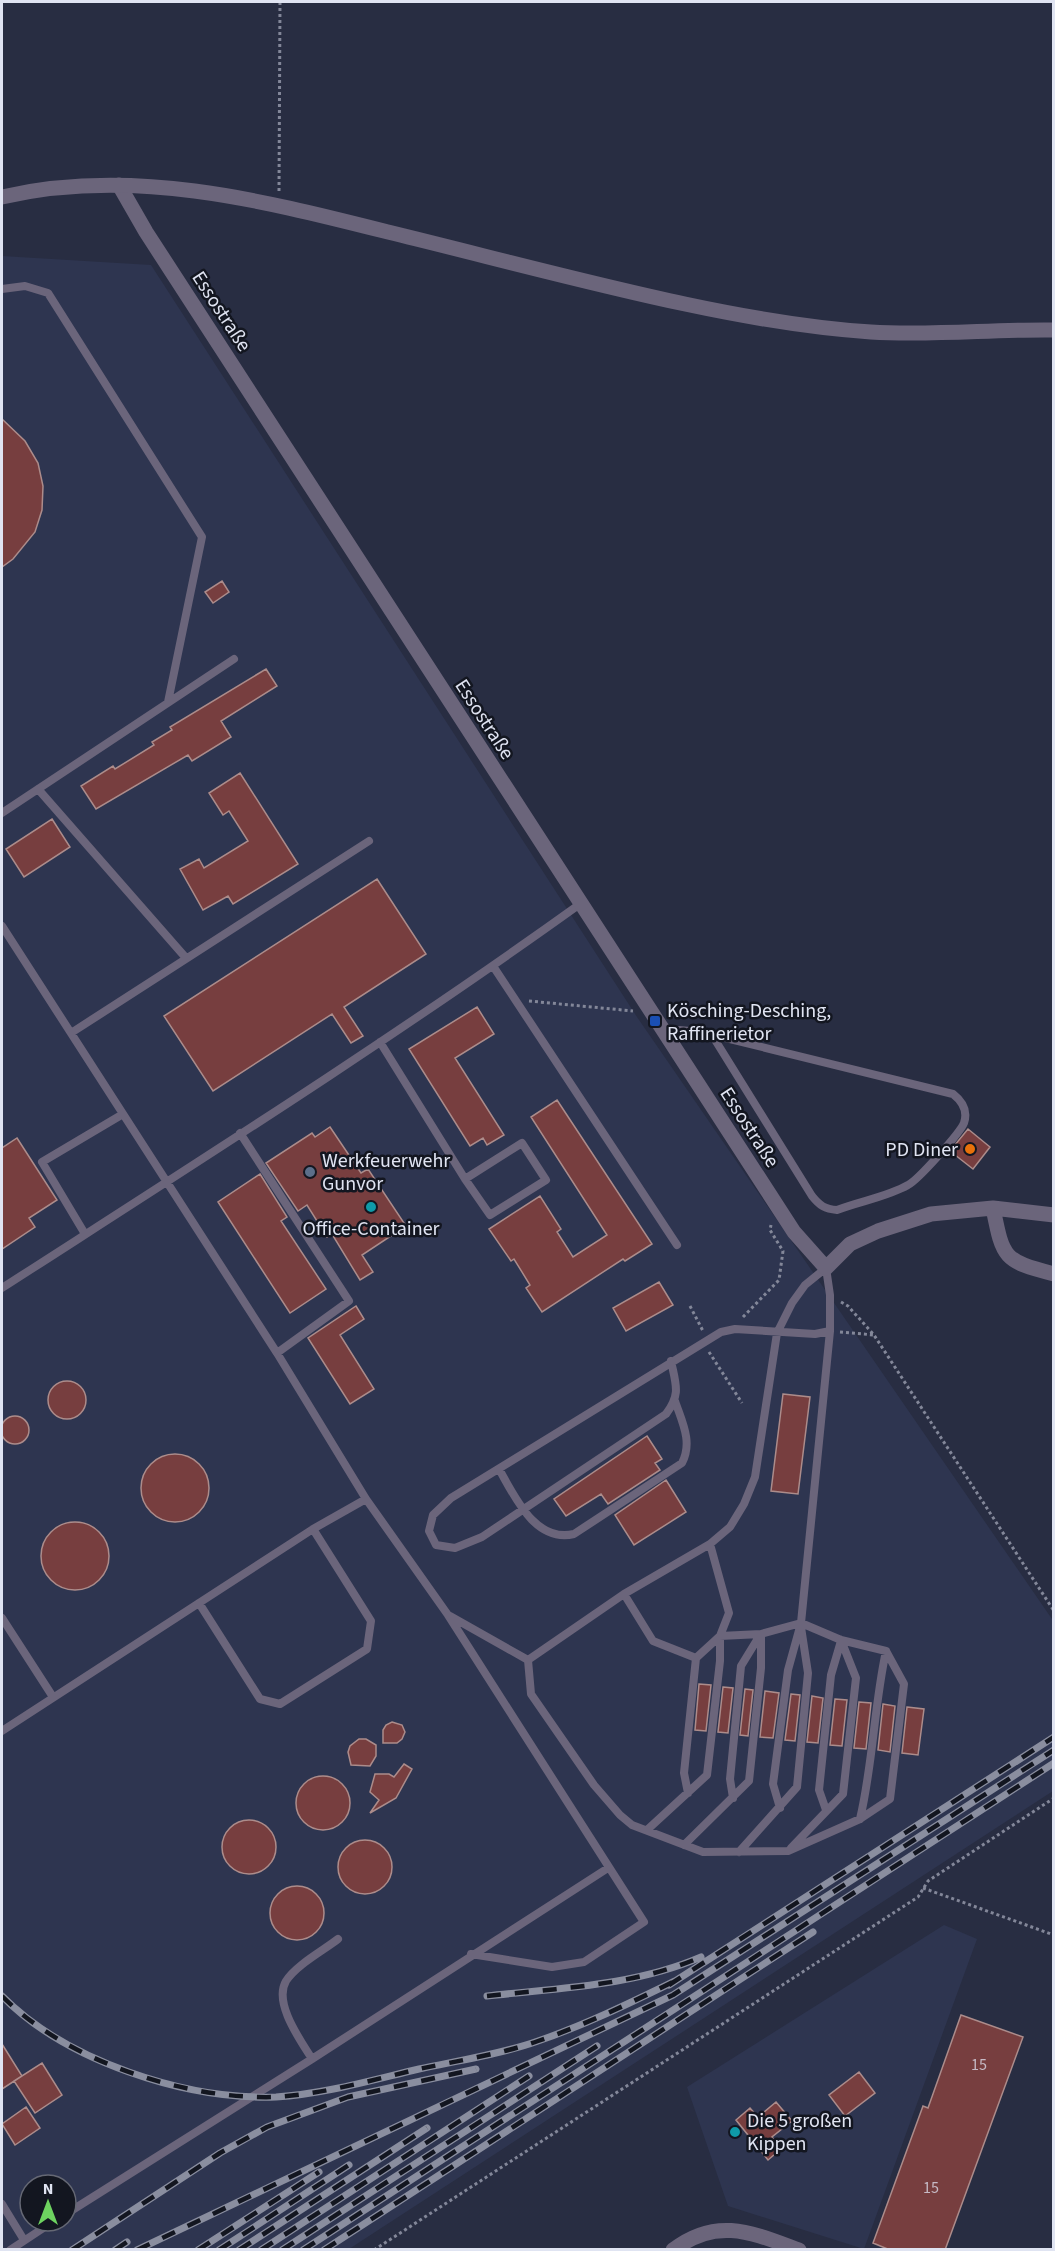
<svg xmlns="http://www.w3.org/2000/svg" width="1055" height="2251" viewBox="0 0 1055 2251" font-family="'Source Sans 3',sans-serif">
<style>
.built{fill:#2e3550;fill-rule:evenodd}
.building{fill:#773e3f;stroke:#ac8c8b;stroke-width:1.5}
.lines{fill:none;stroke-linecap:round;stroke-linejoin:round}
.path{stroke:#838799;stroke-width:3;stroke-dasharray:3 3;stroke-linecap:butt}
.service{stroke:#6b657b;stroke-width:8}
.minor{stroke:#6b657b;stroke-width:15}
.tertiary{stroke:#6b657b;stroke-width:15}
.rail-casing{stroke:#8a8e9f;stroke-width:7}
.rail{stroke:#131620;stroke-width:4.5;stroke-dasharray:14;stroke-linecap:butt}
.transit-dot{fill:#1a4fb4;stroke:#131620;stroke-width:2}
.food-dot{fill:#e8710a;stroke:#131620;stroke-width:2}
.service-dot{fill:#5c6f8a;stroke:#131620;stroke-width:2}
.culture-dot{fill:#0f9aa8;stroke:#131620;stroke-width:2}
.labels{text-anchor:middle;stroke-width:5;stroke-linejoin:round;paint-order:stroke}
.number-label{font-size:16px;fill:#c6bac5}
.street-label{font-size:20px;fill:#e0e4f2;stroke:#131620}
.poi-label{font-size:20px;fill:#e0e4f2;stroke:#131620;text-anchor:start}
</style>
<rect width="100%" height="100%" fill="#282d42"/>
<path class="built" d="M 2,256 L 151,265 L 637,1017 L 1054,1622 L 1053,1791 L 349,2249 L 2,2249 ZM 30,2185 L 66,2185 L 66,2221 L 30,2221 Z
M 944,1925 L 977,1939 L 864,2249 L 728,2206 L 687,2087 Z"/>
<path class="building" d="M 2,419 L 25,441 L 38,463 L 43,486 L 42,510 L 35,532 L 13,559 L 2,567 Z
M 222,581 L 229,592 L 213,603 L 205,592 Z
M 266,669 L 277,686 L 221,721 L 231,737 L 192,761 L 188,755 L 96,809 L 81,786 L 113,766 L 115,769 L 154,745 L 152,742 L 172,730 L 170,727 Z
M 240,773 L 298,864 L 233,904 L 228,896 L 203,910 L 180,869 L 199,859 L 204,868 L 248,841 L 229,811 L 223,815 L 209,793 Z
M 52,819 L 70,847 L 24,877 L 6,849 Z
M 377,879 L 426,954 L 344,1007 L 363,1036 L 351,1043 L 332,1014 L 213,1091 L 164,1016 Z
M 477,1007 L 494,1034 L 455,1058 L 504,1135 L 487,1145 L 483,1138 L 470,1146 L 409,1049 Z
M 557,1100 L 652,1244 L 625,1261 L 623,1259 L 542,1312 L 526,1288 L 530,1285 L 514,1259 L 511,1261 L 489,1229 L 540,1196 L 561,1229 L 557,1232 L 573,1257 L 607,1235 L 531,1117 Z
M 330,1127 L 361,1173 L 368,1169 L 406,1226 L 362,1255 L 373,1272 L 360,1280 L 332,1234 L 327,1237 L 307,1205 L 298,1211 L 266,1163 L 312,1133 L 315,1137 Z
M 968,1129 L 990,1147 L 973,1169 L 950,1151 Z
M 17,1138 L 57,1200 L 29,1218 L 35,1227 L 2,1249 L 2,1148 Z
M 260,1174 L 287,1217 L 281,1221 L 326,1289 L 290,1313 L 218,1202 Z
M 659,1282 L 673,1305 L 626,1331 L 613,1308 Z
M 356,1306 L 364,1319 L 340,1335 L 374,1389 L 350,1404 L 308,1338 Z
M48 1400a19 19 0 1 1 38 0a19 19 0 1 1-38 0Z
M 783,1394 L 810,1397 L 798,1494 L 771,1491 Z
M1 1430a14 14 0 1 1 28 0a14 14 0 1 1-28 0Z
M 647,1436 L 662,1459 L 655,1463 L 660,1470 L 608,1504 L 601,1494 L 566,1516 L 554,1499 Z
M141 1488a34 34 0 1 1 68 0a34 34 0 1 1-68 0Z
M 666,1480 L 686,1512 L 634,1545 L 615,1515 Z
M41 1556a34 34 0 1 1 68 0a34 34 0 1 1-68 0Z
M 699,1684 L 711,1685 L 706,1731 L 695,1730 Z
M 723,1687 L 733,1688 L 728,1733 L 718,1732 Z
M 745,1689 L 753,1690 L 748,1736 L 740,1735 Z
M 765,1691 L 779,1693 L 773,1738 L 760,1737 Z
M 791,1694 L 800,1695 L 795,1741 L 785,1740 Z
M 812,1696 L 823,1698 L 818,1743 L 807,1742 Z
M 835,1699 L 847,1700 L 842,1746 L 830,1745 Z
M 859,1702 L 871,1703 L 866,1749 L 854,1748 Z
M 883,1704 L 895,1706 L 890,1752 L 878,1750 Z
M 907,1707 L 924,1709 L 918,1755 L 902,1753 Z
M 392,1722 L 402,1725 L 405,1732 L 402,1739 L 397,1743 L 383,1743 L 383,1730 L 386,1725 Z
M 359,1739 L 366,1739 L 376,1745 L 376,1756 L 370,1766 L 351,1765 L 348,1752 L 350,1746 Z
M 404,1764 L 412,1769 L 396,1798 L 370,1813 L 379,1800 L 370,1792 L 375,1774 L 389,1774 L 394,1777 Z
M296 1803a27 27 0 1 1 54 0a27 27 0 1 1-54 0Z
M222 1847a27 27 0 1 1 54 0a27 27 0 1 1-54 0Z
M338 1867a27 27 0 1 1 54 0a27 27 0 1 1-54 0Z
M270 1913a27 27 0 1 1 54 0a27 27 0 1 1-54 0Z
M 961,2015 L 1023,2037 L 945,2250 L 890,2250 L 873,2243 L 923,2106 L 928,2108 Z
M 2,2044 L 22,2076 L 2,2089 Z
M 42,2063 L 62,2095 L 35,2113 L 14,2081 Z
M 859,2072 L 875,2093 L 845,2116 L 829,2095 Z
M 776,2102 L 792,2121 L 772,2137 L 781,2149 L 768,2160 L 736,2120 L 750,2108 L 758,2117 Z
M 26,2107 L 40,2128 L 15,2145 L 2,2124 Z"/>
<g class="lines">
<path class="path" d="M 279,191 L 280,2
M 529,1001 L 633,1011
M 841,1302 L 848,1306 L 874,1335 L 1054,1611
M 690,1306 L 703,1331
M 743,1317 L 779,1280 L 783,1251 L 770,1230 L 771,1225
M 840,1332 L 874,1335
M 709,1352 L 742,1403
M 923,1888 L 1054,1935
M 374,2250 L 918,1897 L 928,1881 L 1054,1798"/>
<path class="service" d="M 2,289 L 25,286 L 48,293 L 202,537 L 168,702
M 38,789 L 186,958
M 2,813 L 234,659
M 2,926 L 277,1353 L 366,1499 L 448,1615 L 644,1922 L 584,1962 L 552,1967 L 471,1954
M 493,966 L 677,1245
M 665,1032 L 679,1030 L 701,1032 L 953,1094 C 962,1101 968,1111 964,1123 C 960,1133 918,1180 908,1185 C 887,1197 860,1201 837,1210 C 825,1209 820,1206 812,1196 L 712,1035
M 71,1033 L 369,841
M 380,1042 L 465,1179 L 490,1215 L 546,1180 L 522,1143 L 465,1179
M 240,1133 L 349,1301 L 277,1353
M 85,1234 L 42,1162 L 123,1114
M 2,1288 C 196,1163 392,1039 580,904
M 671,1361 C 676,1385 681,1394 666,1414 L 482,1537 L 455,1548 L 436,1545 L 429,1531 L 433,1515 L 451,1498 L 721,1332 L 735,1329 L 815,1334 L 830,1331
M 499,1469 C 515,1497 535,1543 574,1534 L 682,1463 C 693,1442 682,1422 675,1401
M 624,1594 L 653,1641 L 696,1658
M 199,1603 L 260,1699 L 280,1704 L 367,1649 L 371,1621 L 313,1529
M 450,1616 L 528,1660
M 2,1618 L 53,1697
M 2,1731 L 313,1529 L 366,1499
M 688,1793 L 684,1773 L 696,1658 L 720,1636 L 761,1634 L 801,1623 L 841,1640 L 886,1651 L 904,1684 L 890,1799 L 860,1819 L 788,1851 L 703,1852 L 632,1825 L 620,1815 L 594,1785 L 531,1694 L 528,1660 L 624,1594 L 710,1544 L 730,1527 L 744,1504 L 755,1477 L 777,1333 L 792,1303 L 805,1285 L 826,1268
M 733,1798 L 730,1779 L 741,1666 L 760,1635
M 780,1808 L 773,1784 L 788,1670 L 801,1623 L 830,1331 L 830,1295 L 826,1268
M 826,1810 L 819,1790 L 831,1675 L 841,1641
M 860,1819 C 873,1764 874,1706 886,1651
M 647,1830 L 707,1775 L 720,1661 L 720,1636 L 729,1613 L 710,1544
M 684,1845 L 749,1781 L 761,1668 L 761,1634
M 791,1848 L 843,1794 L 856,1678 L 841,1640
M 739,1852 L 797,1787 L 808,1673 L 801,1627
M 312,2059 C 301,2041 273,2003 286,1981 C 296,1965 324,1950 338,1939
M 2,2204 L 24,2240
M 66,2214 L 312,2059 L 608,1868
M 10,2250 L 54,2221"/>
<path class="minor" d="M 119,185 L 146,232 L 794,1232 L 826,1268 L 850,1244 L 878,1231 L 931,1214 L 993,1208 L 1054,1215
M 993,1208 C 1003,1258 1003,1261 1054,1274
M 673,2250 C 717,2216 753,2233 799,2250"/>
<path class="tertiary" d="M 2,197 C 132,167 261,200 388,232 C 487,256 586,283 685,304 C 746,317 809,328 871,332 C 932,336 993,329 1054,330"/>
<defs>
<path id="rail" d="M 669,1985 L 1054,1737
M 2,1996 C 66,2061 185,2100 276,2097 C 324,2094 372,2080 419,2069 C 456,2061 502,2054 538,2041 C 585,2025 630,2003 675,1981
M 487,1996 C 559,1988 634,1986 701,1957
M 72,2250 L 220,2153 L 267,2127 L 348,2097 L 476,2069
M 115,2250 L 127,2242
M 137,2250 L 673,1995 L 1054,1750
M 198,2250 L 319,2172
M 219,2250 L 349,2165
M 239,2250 L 427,2128
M 261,2250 L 529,2076
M 282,2250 L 597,2046
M 303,2250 L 1054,1763
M 324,2250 L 813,1932"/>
</defs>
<use href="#rail" class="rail-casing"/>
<use href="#rail" class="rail"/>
</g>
<rect class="transit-dot" x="649" y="1015" width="12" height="12" rx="3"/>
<circle class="food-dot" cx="970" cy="1149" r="6"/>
<circle class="service-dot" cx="310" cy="1172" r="6"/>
<g class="culture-dot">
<circle cx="371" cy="1207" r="6"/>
<circle cx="735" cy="2132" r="6"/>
</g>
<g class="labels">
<g class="number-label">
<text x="979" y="2070">15</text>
<text x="931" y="2193">15</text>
</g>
<g class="street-label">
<text transform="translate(222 311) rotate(57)" y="7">Essostraße</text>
<text transform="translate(485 719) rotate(57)" y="7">Essostraße</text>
<text transform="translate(750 1127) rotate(57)" y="7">Essostraße</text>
</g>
<g class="poi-label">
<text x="667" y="1017">Kösching-Desching,<tspan x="667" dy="23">Raffinerietor</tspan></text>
<text x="958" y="1156" text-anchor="end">PD Diner</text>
<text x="322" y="1167">Werkfeuerwehr<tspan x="322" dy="23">Gunvor</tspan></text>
<text x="371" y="1235" text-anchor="middle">Office-Container</text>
<text x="747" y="2127">Die 5 großen<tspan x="747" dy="23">Kippen</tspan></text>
</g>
</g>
<rect width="1055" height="2251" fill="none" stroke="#e0e4f2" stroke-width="6"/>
<g transform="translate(48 2203)"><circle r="28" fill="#131620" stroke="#656874" stroke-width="1.5"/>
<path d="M0-4.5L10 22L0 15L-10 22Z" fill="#6ed360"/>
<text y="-9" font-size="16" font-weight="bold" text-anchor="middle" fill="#e0e4f2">N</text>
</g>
</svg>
